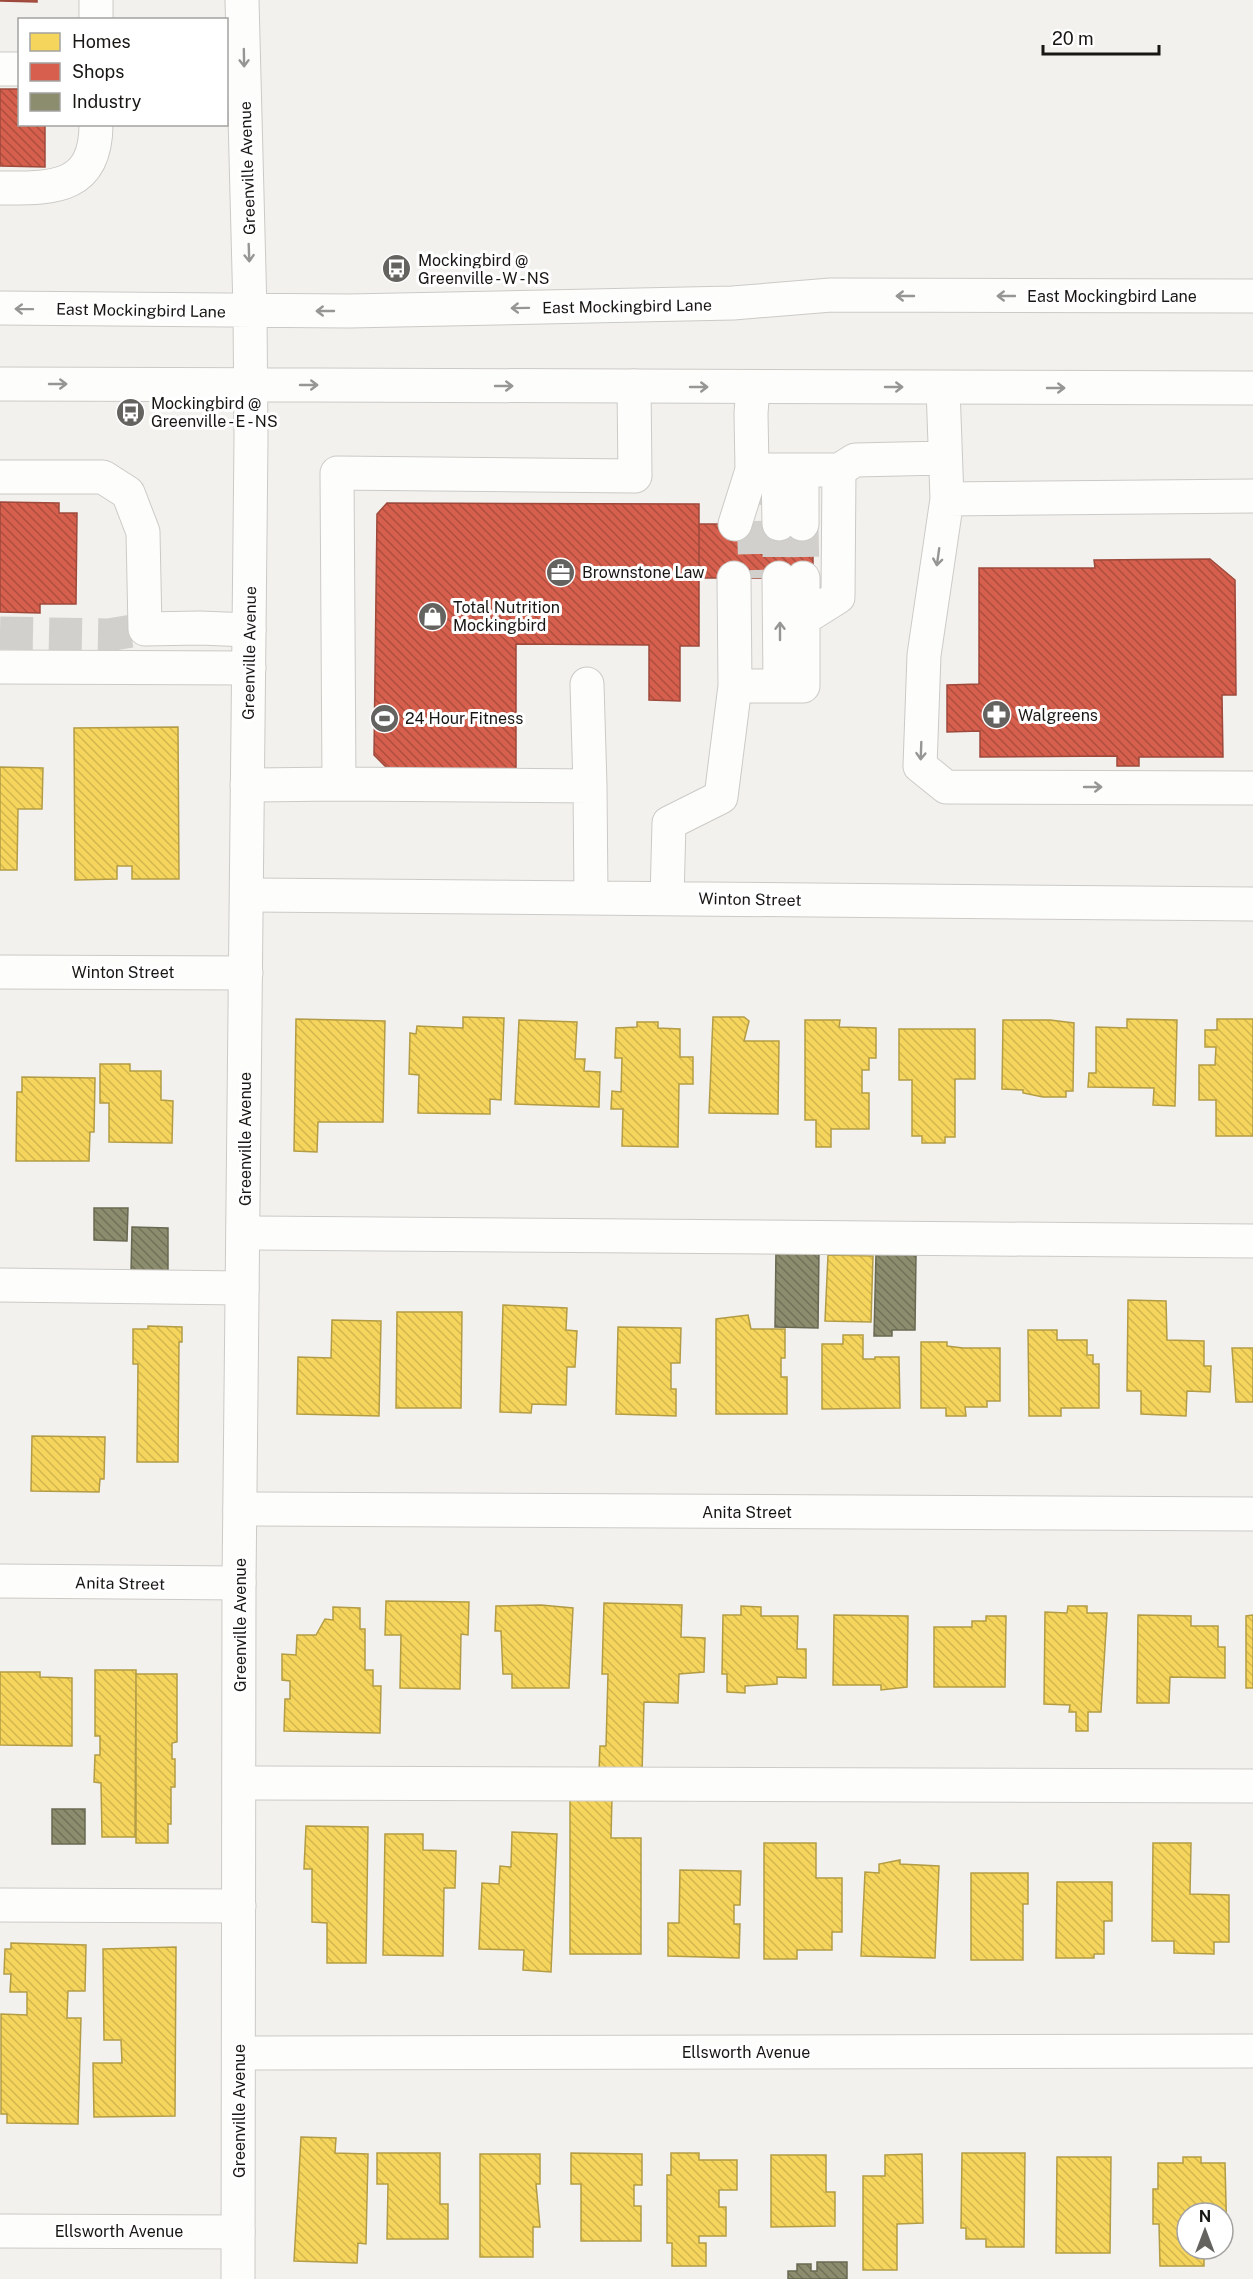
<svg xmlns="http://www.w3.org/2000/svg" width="1253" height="2279" viewBox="0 0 1253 2279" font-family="'Public Sans',sans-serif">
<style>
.homes{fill:url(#homes-back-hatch);stroke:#b39c46;stroke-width:1.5}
.shops{fill:url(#shops-back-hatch);stroke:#9d4a3c;stroke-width:1.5}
.industry{fill:url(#industry-back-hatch);stroke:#696953;stroke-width:1.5}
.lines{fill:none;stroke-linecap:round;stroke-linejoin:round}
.minor-tunnel{stroke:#d2d0cc;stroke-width:33;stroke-dasharray:33 16;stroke-linecap:butt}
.minor-casing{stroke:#cccac7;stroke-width:35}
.major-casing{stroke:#cccac7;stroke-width:35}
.minor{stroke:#fdfdfc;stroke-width:33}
.major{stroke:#fdfdfc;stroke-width:33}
.oneway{stroke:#969694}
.labels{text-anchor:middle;stroke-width:6;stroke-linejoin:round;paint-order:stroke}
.street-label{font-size:16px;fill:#181714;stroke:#fff}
.poi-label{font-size:16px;fill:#181714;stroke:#fff;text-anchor:start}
</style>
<defs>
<pattern id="homes-back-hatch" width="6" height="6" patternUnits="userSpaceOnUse" patternTransform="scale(1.5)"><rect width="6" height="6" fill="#f6d55c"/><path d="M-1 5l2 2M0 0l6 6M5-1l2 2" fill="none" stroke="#d2b64f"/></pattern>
<pattern id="shops-back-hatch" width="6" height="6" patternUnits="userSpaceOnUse" patternTransform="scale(1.5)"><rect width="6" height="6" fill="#d6604d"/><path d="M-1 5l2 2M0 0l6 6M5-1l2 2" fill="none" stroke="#ad4e3f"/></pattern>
<pattern id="industry-back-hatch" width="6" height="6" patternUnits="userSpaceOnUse" patternTransform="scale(1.5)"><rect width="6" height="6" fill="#8c8c6e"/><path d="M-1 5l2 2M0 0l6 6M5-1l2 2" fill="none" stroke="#717159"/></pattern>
</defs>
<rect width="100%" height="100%" fill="#f3f1ed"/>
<path class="homes" d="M 178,727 L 179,879 L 132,879 L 132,866 L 117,866 L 117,879 L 75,880 L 74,728 Z
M 0,767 L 43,768 L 42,809 L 18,809 L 17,870 L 0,870 Z
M 463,1017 L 504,1018 L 501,1100 L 490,1099 L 490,1114 L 418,1113 L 419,1075 L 409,1074 L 410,1033 L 416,1034 L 417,1026 L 463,1028 Z
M 713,1017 L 744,1017 L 749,1021 L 744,1041 L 779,1041 L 778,1114 L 709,1113 Z
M 296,1019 L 385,1021 L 383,1122 L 318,1122 L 317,1152 L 294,1151 Z
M 1127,1019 L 1177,1020 L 1175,1106 L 1153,1105 L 1154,1088 L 1088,1087 L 1089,1073 L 1096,1073 L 1096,1027 L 1127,1028 Z
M 1217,1019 L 1253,1019 L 1253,1136 L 1216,1136 L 1216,1100 L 1199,1100 L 1199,1065 L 1215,1065 L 1216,1047 L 1205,1047 L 1205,1030 L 1217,1030 Z
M 519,1020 L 577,1022 L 575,1059 L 585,1059 L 584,1071 L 600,1072 L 599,1107 L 515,1104 Z
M 805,1020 L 840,1020 L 839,1027 L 876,1028 L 876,1058 L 869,1058 L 869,1070 L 862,1070 L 862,1093 L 869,1093 L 869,1129 L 831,1129 L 831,1147 L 816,1147 L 816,1120 L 805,1120 Z
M 1003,1020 L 1050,1020 L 1074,1023 L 1073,1091 L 1066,1091 L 1066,1097 L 1043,1097 L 1023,1093 L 1023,1090 L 1002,1089 Z
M 637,1022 L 658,1022 L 658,1028 L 680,1029 L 680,1057 L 693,1057 L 693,1084 L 679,1084 L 678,1147 L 622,1146 L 623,1109 L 611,1109 L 612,1091 L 621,1092 L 622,1058 L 615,1058 L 616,1028 L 637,1027 Z
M 899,1029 L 975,1029 L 975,1079 L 955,1079 L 955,1137 L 945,1137 L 945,1143 L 922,1143 L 922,1136 L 912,1136 L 912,1080 L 899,1080 Z
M 100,1064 L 130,1064 L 130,1071 L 161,1071 L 161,1100 L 173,1101 L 172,1143 L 109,1142 L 109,1103 L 100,1103 Z
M 22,1077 L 95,1078 L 94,1132 L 90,1132 L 89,1161 L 16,1161 L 17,1092 L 22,1092 Z
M 828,1255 L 873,1256 L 871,1322 L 825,1321 Z
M 1128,1300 L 1166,1301 L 1167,1340 L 1204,1341 L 1204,1366 L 1211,1366 L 1210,1392 L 1187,1391 L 1186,1416 L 1141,1414 L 1141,1391 L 1127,1391 Z
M 503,1305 L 567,1308 L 566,1330 L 577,1331 L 575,1367 L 567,1367 L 566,1405 L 532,1404 L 531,1413 L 500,1412 Z
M 397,1312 L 462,1312 L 461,1408 L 396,1408 Z
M 748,1315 L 751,1329 L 785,1329 L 785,1358 L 781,1358 L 781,1377 L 787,1377 L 787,1414 L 716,1414 L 716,1319 Z
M 332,1320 L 381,1321 L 379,1416 L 297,1414 L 298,1357 L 331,1358 Z
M 148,1326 L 182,1327 L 182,1342 L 179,1342 L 178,1462 L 137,1462 L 138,1364 L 133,1364 L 133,1329 L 148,1329 Z
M 618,1327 L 681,1328 L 680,1363 L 671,1363 L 671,1389 L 676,1389 L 676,1416 L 616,1414 Z
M 1028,1330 L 1057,1330 L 1057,1340 L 1087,1340 L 1087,1355 L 1093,1355 L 1093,1364 L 1099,1364 L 1099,1408 L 1061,1408 L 1061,1416 L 1029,1416 Z
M 843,1335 L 863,1335 L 863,1359 L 875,1359 L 875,1357 L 899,1357 L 900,1408 L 822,1409 L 822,1344 L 843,1344 Z
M 921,1342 L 947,1342 L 947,1346 L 963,1348 L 1000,1348 L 1000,1401 L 987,1401 L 987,1407 L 965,1407 L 966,1416 L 946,1416 L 946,1408 L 921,1408 Z
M 1232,1348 L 1253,1348 L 1253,1402 L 1236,1402 Z
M 32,1436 L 105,1437 L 104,1479 L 100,1479 L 99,1492 L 31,1491 Z
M 386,1601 L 469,1602 L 468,1635 L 461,1634 L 460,1689 L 400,1688 L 401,1635 L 385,1635 Z
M 604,1603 L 682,1605 L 681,1637 L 705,1638 L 704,1672 L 679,1674 L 678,1703 L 644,1702 L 642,1773 L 599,1772 L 600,1746 L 606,1746 L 608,1674 L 602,1674 Z
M 541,1605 L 573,1608 L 569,1688 L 512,1688 L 512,1674 L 503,1674 L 501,1631 L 495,1631 L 496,1606 Z
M 741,1606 L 761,1607 L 761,1616 L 798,1616 L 797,1649 L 806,1649 L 806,1678 L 777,1677 L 777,1684 L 745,1686 L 745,1693 L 727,1692 L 727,1674 L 722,1674 L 723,1615 L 741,1615 Z
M 1068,1606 L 1087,1606 L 1087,1613 L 1107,1613 L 1101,1712 L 1088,1712 L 1088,1731 L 1076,1731 L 1076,1712 L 1069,1712 L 1070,1705 L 1044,1704 L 1045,1612 L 1067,1613 Z
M 333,1607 L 360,1608 L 360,1629 L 365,1629 L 365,1670 L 373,1670 L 373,1686 L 381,1686 L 380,1733 L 284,1731 L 285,1699 L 290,1699 L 290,1681 L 282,1680 L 282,1654 L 296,1655 L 297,1635 L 316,1635 L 325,1619 L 333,1620 Z
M 834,1615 L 908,1616 L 907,1687 L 881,1690 L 881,1685 L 833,1685 Z
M 1138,1615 L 1191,1616 L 1191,1626 L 1218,1626 L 1218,1647 L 1225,1647 L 1225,1678 L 1170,1677 L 1169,1703 L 1137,1703 Z
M 1253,1615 L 1253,1688 L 1246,1688 L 1246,1616 Z
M 986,1616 L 1006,1616 L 1005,1687 L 934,1687 L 934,1627 L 972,1627 L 972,1621 L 986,1621 Z
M 95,1670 L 136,1670 L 135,1837 L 102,1837 L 101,1783 L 94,1782 L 95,1755 L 100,1755 L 100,1736 L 95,1736 Z
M 0,1672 L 40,1672 L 40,1677 L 72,1678 L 72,1746 L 0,1745 Z
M 136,1674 L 177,1674 L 177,1742 L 172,1743 L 172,1759 L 175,1759 L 175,1787 L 171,1787 L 171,1824 L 168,1824 L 168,1843 L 136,1843 Z
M 570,1797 L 612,1797 L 611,1838 L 641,1838 L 641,1954 L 570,1954 Z
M 306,1826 L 368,1827 L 366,1963 L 327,1963 L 327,1923 L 312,1922 L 312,1869 L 304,1869 Z
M 512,1832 L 557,1834 L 551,1972 L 523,1970 L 524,1950 L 479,1949 L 482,1883 L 499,1884 L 500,1866 L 511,1867 Z
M 385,1834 L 423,1834 L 423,1850 L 456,1851 L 455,1888 L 444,1888 L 443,1956 L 383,1955 Z
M 764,1843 L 816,1843 L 816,1878 L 842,1878 L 842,1932 L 832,1932 L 832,1950 L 797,1950 L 797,1959 L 764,1959 Z
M 1153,1843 L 1191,1843 L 1190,1894 L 1229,1895 L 1229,1942 L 1214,1942 L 1214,1954 L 1174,1953 L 1174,1941 L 1152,1941 Z
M 900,1860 L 900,1864 L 939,1866 L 935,1958 L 861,1956 L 865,1872 L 879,1873 L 879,1864 Z
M 680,1870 L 741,1871 L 740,1905 L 734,1905 L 734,1924 L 740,1924 L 739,1958 L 668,1956 L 668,1923 L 679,1923 Z
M 971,1873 L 1028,1873 L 1028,1904 L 1023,1904 L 1023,1960 L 971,1960 Z
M 1057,1882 L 1112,1882 L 1112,1921 L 1104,1921 L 1104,1954 L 1094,1954 L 1094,1958 L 1056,1958 Z
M 11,1943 L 86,1945 L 85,1991 L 68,1991 L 67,2018 L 81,2018 L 78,2124 L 7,2123 L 7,2114 L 1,2114 L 1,2014 L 27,2015 L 27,1992 L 10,1992 L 11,1974 L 4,1974 L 5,1949 L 11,1949 Z
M 176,1947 L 175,2116 L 94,2117 L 93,2063 L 122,2063 L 121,2040 L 104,2040 L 103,1949 Z
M 301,2137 L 336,2138 L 335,2153 L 368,2154 L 366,2244 L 358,2243 L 357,2263 L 294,2261 Z
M 377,2153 L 440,2153 L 440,2204 L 448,2204 L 448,2239 L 387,2239 L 388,2184 L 377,2184 Z
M 571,2153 L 642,2154 L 642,2185 L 634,2185 L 634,2206 L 641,2206 L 641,2241 L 581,2241 L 581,2184 L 571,2184 Z
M 671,2153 L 699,2153 L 699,2160 L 737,2160 L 737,2190 L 719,2190 L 719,2207 L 726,2207 L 726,2236 L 699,2236 L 699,2243 L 706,2243 L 706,2266 L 672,2266 L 672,2243 L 667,2243 L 667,2175 L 671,2175 Z
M 962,2153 L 1025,2153 L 1024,2247 L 986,2247 L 986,2239 L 966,2239 L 966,2228 L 961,2228 Z
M 480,2154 L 540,2154 L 540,2184 L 536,2184 L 540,2227 L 533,2227 L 533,2257 L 480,2257 Z
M 922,2154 L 923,2223 L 897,2224 L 897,2270 L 863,2270 L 863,2176 L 885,2176 L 885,2155 Z
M 771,2155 L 826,2155 L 826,2192 L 835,2192 L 835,2226 L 771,2227 Z
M 1057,2157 L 1111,2157 L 1110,2253 L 1056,2253 Z
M 1183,2157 L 1201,2157 L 1201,2163 L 1225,2163 L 1227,2244 L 1223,2244 L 1223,2213 L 1187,2213 L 1187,2249 L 1204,2249 L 1204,2266 L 1160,2266 L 1159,2224 L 1153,2224 L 1153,2189 L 1158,2189 L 1158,2163 L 1183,2163 Z"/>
<path class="shops" d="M 0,0 L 37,0 L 37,2 L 0,1 Z
M 0,89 L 20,89 L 20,124 L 45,124 L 45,167 L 0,166 Z
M 0,502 L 59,503 L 59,513 L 77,513 L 76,604 L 40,604 L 40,613 L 0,612 Z
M 387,503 L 699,504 L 699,646 L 680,646 L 680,701 L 649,700 L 649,645 L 516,644 L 516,769 L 387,768 L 374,755 L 377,514 Z
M 699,524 L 813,524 L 813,578 L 699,578 Z
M 1210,559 L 1235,580 L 1236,695 L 1222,695 L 1223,757 L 1139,757 L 1139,766 L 1117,766 L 1117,756 L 980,757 L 980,731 L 947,732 L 947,685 L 979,684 L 979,568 L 1095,568 L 1094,560 Z"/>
<path class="industry" d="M 94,1208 L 128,1208 L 127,1241 L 94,1240 Z
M 132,1227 L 168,1228 L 168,1273 L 131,1273 Z
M 776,1249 L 819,1250 L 818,1328 L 775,1327 Z
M 876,1254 L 916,1255 L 915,1330 L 892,1330 L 892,1336 L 874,1336 Z
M 52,1809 L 85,1809 L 85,1844 L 52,1844 Z
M 817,2262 L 847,2262 L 847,2279 L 788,2279 L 788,2271 L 797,2271 L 797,2264 L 811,2264 L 811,2271 L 817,2271 Z"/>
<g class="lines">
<path class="minor-tunnel" d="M 752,472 L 755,578
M 779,524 L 779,578
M 802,524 L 803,578
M 0,633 L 108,635 L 145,629"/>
<defs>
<path id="minor" d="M 96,0 L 96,20
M 0,69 L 20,69
M 0,188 C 51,188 96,191 96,124
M 943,388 L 947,499 L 924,655 L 920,766 L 946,787 L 1253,788
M 778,470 L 779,524
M 802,470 L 802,524
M 839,470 L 855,460 L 945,458
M 0,477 L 103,477 L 128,493 L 143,532 L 145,629 L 200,628 L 249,630
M 947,499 L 1253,496
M 735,524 L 752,470
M 734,578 L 735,686
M 779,578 L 780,685
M 803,578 L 803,619
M 0,667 L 249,668
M 587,684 L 590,786
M 339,784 L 590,786 L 591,897
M 247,785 L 339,784 L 337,473 L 635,476 L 634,386
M 247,895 L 1253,904
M 667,899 L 669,823 L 721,797 L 735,686 L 803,686 L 803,619 L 838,597 L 839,470 L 752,470 L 751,413 L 753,387
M 0,972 L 246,973
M 244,1233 L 1253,1241
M 0,1285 L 242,1288
M 240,1509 L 1253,1514
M 0,1581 L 239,1583
M 239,1783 L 1253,1786
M 0,1905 L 239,1906
M 239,2053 L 1253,2051
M 0,2231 L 238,2232"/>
<path id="major" d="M 0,308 L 349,311 L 733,303 L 831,295 L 1253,296
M 0,384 L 1253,388
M 238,2279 L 239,1583 L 251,440 L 250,311 L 242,0"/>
</defs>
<use href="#minor" class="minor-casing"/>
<use href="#major" class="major-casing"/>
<use href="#minor" class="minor"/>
<use href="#major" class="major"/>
</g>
<defs><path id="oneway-shaft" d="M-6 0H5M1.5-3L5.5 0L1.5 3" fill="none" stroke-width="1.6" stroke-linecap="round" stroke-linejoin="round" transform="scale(1.5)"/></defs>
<g class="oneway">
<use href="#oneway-shaft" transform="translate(244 58) rotate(89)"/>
<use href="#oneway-shaft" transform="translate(249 253) rotate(88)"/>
<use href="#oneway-shaft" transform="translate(905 296) rotate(-180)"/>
<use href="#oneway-shaft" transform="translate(1006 296) rotate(-180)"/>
<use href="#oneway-shaft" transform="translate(520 308) rotate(179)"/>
<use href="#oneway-shaft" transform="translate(24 309) rotate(-179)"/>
<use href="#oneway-shaft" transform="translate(325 311) rotate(180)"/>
<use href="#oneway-shaft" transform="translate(58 384)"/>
<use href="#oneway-shaft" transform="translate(309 385)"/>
<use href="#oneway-shaft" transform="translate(504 386)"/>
<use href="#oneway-shaft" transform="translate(699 387)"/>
<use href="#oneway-shaft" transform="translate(894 387)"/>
<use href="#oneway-shaft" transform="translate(1056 388)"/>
<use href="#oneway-shaft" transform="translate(938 557) rotate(98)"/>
<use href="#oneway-shaft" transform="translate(780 631) rotate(-90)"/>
<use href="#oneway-shaft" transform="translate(921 751) rotate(92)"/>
<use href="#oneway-shaft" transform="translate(1093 787)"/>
</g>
<defs>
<symbol id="bus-disc" viewBox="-11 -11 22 22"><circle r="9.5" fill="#656360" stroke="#fff"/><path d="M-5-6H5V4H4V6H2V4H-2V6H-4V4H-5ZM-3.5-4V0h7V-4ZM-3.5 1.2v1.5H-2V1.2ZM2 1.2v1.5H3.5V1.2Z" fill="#fff"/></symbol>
<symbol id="office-disc" viewBox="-11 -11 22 22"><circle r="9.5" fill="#656360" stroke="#fff"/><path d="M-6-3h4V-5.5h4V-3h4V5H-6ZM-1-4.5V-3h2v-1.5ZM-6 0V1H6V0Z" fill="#fff"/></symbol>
<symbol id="shop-disc" viewBox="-11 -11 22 22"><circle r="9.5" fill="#656360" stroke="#fff"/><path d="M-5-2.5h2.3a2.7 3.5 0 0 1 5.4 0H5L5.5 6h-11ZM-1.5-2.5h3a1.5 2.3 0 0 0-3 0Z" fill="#fff"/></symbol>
<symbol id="pharmacy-disc" viewBox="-11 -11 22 22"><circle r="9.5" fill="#656360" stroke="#fff"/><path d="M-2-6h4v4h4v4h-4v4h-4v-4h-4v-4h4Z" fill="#fff"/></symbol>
<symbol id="stadium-disc" viewBox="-11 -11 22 22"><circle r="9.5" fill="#656360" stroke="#fff"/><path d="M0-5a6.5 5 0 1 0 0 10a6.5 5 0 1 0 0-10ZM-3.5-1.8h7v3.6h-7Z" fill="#fff"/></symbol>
</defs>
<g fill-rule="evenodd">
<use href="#bus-disc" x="380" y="252" width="33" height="33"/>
<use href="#bus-disc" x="114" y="396" width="33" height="33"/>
<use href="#office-disc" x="544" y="556" width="33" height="33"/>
<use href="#shop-disc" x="416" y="600" width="33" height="33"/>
<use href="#pharmacy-disc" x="980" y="698" width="33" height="33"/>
<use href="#stadium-disc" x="368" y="702" width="33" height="33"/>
</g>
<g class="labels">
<g class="street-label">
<text transform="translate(247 168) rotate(-92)" y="6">Greenville Avenue</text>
<text x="1112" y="302">East Mockingbird Lane</text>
<text transform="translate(627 306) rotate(-1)" y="6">East Mockingbird Lane</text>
<text transform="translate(141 310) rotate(1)" y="6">East Mockingbird Lane</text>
<text transform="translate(249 653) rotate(-89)" y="6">Greenville Avenue</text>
<text transform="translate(750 899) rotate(1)" y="6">Winton Street</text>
<text x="123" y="978">Winton Street</text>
<text transform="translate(245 1139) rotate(-90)" y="6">Greenville Avenue</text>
<text x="747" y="1518">Anita Street</text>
<text transform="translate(120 1583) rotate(1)" y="6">Anita Street</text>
<text transform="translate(240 1625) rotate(-90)" y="6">Greenville Avenue</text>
<text x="746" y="2058">Ellsworth Avenue</text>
<text transform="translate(239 2111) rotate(-90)" y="6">Greenville Avenue</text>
<text x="119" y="2237">Ellsworth Avenue</text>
</g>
<g class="poi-label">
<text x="418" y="266">Mockingbird @<tspan x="418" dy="18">Greenville - W - NS</tspan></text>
<text x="151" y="409">Mockingbird @<tspan x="151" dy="18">Greenville - E - NS</tspan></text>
<text x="582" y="578">Brownstone Law</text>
<text x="453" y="613">Total Nutrition<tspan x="453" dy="18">Mockingbird</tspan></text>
<text x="1018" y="721">Walgreens</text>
<text x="405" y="724">24 Hour Fitness</text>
</g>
</g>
<rect x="18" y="18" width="210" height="108" fill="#ffffff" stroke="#a3a2a1" stroke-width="1.5"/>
<rect x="30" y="33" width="30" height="18" fill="#f6d55c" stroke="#a3a2a1" stroke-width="1.5"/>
<text x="72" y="48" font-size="18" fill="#181714">Homes</text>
<rect x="30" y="63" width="30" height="18" fill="#d6604d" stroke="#a3a2a1" stroke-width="1.5"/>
<text x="72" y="78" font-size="18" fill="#181714">Shops</text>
<rect x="30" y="93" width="30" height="18" fill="#8c8c6e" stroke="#a3a2a1" stroke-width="1.5"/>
<text x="72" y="108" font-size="18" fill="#181714">Industry</text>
<g transform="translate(1205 2231)"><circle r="28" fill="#ffffff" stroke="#a3a2a1" stroke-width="1.5"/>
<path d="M0-4.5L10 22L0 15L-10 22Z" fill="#656360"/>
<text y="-9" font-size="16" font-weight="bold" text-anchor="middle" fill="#181714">N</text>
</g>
<path d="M1043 45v9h116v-9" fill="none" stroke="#181714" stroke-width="3"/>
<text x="1052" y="45" font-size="18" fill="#181714" stroke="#ffffff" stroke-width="4.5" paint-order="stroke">20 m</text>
</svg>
